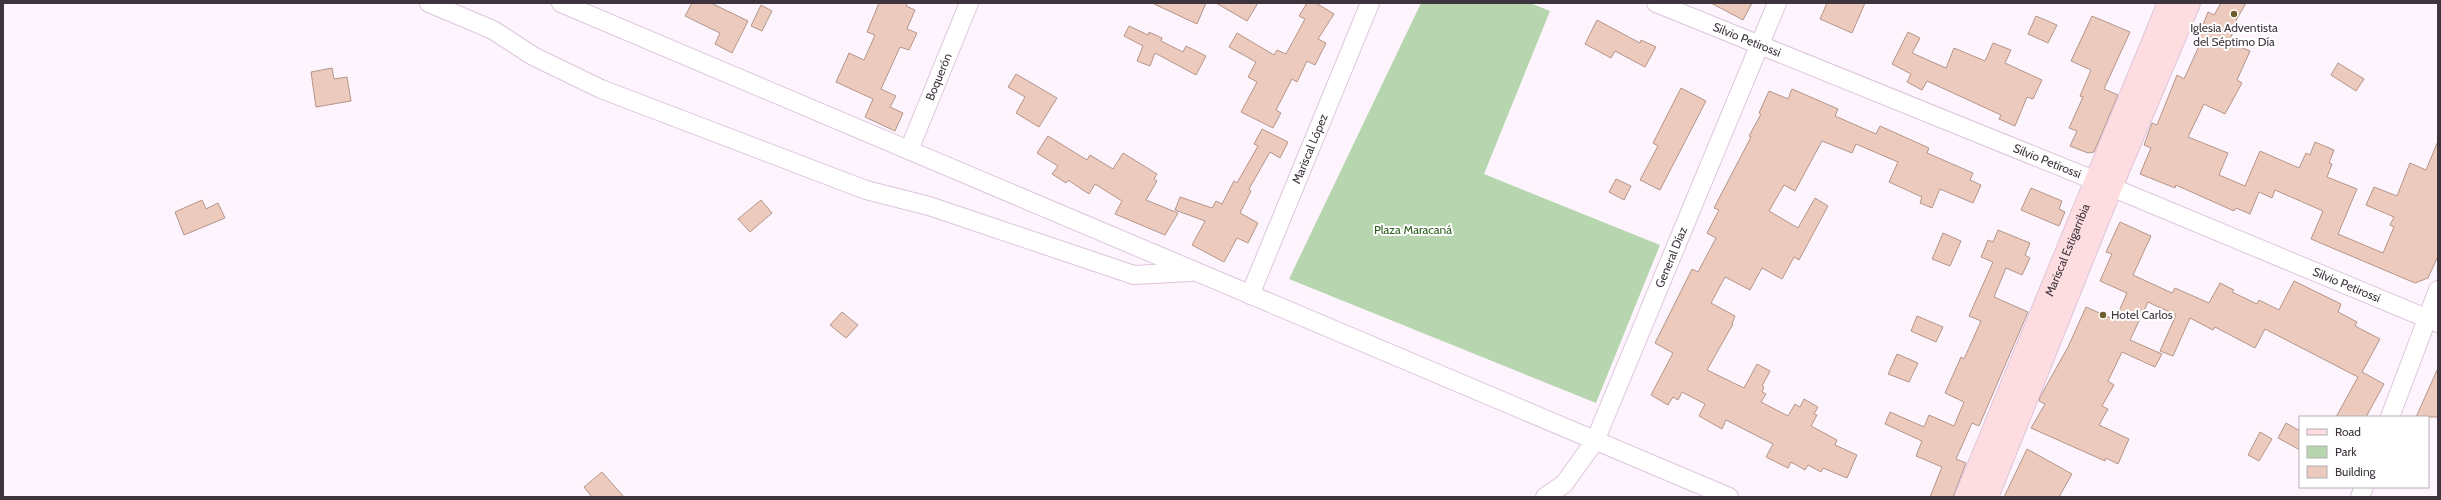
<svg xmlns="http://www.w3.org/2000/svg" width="2441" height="500" viewBox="0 0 2441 500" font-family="Cabin,sans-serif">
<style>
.green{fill:#b7d6af}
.building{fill:#eccbbe;stroke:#b49589}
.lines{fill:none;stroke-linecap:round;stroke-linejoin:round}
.street-casing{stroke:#dec5dc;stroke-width:20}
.secondary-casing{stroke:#dec5dc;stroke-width:24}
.street{stroke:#fff;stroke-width:18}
.secondary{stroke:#fddde0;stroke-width:22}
.poi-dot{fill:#6f5d2b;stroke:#fff;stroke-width:1.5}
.labels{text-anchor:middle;stroke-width:4;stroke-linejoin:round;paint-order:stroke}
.poi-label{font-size:12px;fill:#3e343e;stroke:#fff}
.street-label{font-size:12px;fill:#3e343e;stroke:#fff}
.park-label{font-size:12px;fill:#2d5e1e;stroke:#fff}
</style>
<rect width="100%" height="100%" fill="#fef4fd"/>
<path class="green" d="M 1421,3 L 1530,3 L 1550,11 L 1484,174 L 1660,245 L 1596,403 L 1289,279 Z"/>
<path class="building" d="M 692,3 L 711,3 L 748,21 L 732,53 L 715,44 L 720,33 L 685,16 Z
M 879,3 L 908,3 L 906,6 L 915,10 L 907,29 L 917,33 L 909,50 L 900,47 L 881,89 L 896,96 L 890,107 L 903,113 L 895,131 L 865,117 L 873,99 L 836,82 L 849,53 L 864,60 L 875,35 L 867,32 Z
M 1152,3 L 1206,3 L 1197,24 Z
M 1216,3 L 1258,3 L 1247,21 Z
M 1307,3 L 1316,3 L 1334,14 L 1318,39 L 1326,43 L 1315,65 L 1307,61 L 1297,82 L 1292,79 L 1276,110 L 1281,113 L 1273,128 L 1241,112 L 1257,82 L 1248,77 L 1256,62 L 1229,47 L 1237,33 L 1274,55 L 1277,50 L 1286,54 L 1305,19 L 1299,16 Z
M 1711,3 L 1752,3 L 1743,20 Z
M 1827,3 L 1865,3 L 1852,33 L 1820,19 Z
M 2221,3 L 2246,3 L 2234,24 L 2236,25 L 2229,42 L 2250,51 L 2237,80 L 2242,83 L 2225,114 L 2204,104 L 2188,137 L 2228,153 L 2219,175 L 2245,186 L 2260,151 L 2299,168 L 2306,153 L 2310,155 L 2315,142 L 2334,150 L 2329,163 L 2332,164 L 2327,177 L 2357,189 L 2338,234 L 2383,253 L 2394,227 L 2390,225 L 2394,217 L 2366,205 L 2374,187 L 2397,196 L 2410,163 L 2426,170 L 2438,141 L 2438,256 L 2428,278 L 2415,283 L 2311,239 L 2323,211 L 2275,190 L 2272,198 L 2259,192 L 2250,214 L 2236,208 L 2234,211 L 2176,185 L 2175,188 L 2140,174 L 2151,148 L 2144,145 L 2152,123 L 2157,125 L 2177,75 L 2184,79 L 2199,46 L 2195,45 L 2208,12 L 2214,15 Z
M 761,5 L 772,11 L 762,31 L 751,26 Z
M 2036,16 L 2057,25 L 2048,43 L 2028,34 Z
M 2092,16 L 2130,32 L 2104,89 L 2118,95 L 2094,152 L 2088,153 L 2070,146 L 2077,131 L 2069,128 L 2083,97 L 2080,96 L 2091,70 L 2071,61 Z
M 1597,20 L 1640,43 L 1641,40 L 1656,47 L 1645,67 L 1615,51 L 1611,58 L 1585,44 Z
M 1129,26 L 1148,35 L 1149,32 L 1162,38 L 1161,41 L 1183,52 L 1186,46 L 1206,56 L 1196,75 L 1155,53 L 1150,66 L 1137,61 L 1143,46 L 1124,36 Z
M 1908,32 L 1920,38 L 1912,53 L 1946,68 L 1954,48 L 1985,61 L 1993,43 L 2011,50 L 2005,63 L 2042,80 L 2033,99 L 2027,97 L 2015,126 L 1999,119 L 2001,115 L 1927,81 L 1922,90 L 1907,82 L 1911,74 L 1892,64 Z
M 2338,63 L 2364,79 L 2356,91 L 2331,75 Z
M 332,68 L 334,79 L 347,77 L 351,101 L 316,107 L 311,72 Z
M 1016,74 L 1057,98 L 1039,127 L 1016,113 L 1025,97 L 1008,87 Z
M 1681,88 L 1706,101 L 1660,190 L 1640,180 L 1658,146 L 1653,143 Z
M 1792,89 L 1838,109 L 1835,116 L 1876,134 L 1880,126 L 1929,148 L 1927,153 L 1973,173 L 1970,180 L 1981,185 L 1973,203 L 1940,189 L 1932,208 L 1920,203 L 1922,197 L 1889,182 L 1898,162 L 1856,144 L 1852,153 L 1822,141 L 1795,191 L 1784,185 L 1769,211 L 1798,228 L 1815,198 L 1828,206 L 1799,260 L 1794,257 L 1782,279 L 1762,268 L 1750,290 L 1725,277 L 1711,303 L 1735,316 L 1732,324 L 1733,324 L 1707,370 L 1744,388 L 1757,364 L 1770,371 L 1762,386 L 1764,387 L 1762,392 L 1766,394 L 1761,402 L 1788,416 L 1795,404 L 1800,407 L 1804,399 L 1818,407 L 1814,414 L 1817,415 L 1811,426 L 1837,440 L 1835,445 L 1857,455 L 1847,478 L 1823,468 L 1821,472 L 1808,465 L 1805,470 L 1791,462 L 1788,468 L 1766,457 L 1773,444 L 1726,420 L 1722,429 L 1699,416 L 1705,404 L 1682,392 L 1678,400 L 1673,397 L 1668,405 L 1651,395 L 1673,353 L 1655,343 L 1692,269 L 1698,272 L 1716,238 L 1707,233 L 1719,210 L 1714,208 L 1751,137 L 1749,136 L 1761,114 L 1759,113 L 1769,91 L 1788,99 Z
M 1262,129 L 1288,142 L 1280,158 L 1270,152 L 1249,189 L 1251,191 L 1240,213 L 1258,223 L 1248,243 L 1237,238 L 1224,262 L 1192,245 L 1205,221 L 1175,210 L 1180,197 L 1212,208 L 1216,201 L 1222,204 L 1234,181 L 1237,183 L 1258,146 L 1254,144 Z
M 1048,136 L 1087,160 L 1090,155 L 1113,169 L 1123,153 L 1157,174 L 1154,179 L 1157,181 L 1146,200 L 1178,213 L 1165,235 L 1115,214 L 1122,201 L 1095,184 L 1089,194 L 1068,180 L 1066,183 L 1052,174 L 1058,166 L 1037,153 Z
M 1616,179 L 1631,186 L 1624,200 L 1609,192 Z
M 2031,188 L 2062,201 L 2059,209 L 2065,212 L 2059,226 L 2021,210 Z
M 202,200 L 206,209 L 218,203 L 225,218 L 184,235 L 175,212 Z
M 761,200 L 772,213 L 750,232 L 738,219 Z
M 2120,222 L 2151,236 L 2133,275 L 2172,293 L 2175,288 L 2209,303 L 2220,283 L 2234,290 L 2232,292 L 2257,304 L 2259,300 L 2279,310 L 2294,281 L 2341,304 L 2338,312 L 2357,322 L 2355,326 L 2380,339 L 2362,372 L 2384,384 L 2366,417 L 2336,417 L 2358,377 L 2265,329 L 2255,348 L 2215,327 L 2213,330 L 2190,318 L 2173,356 L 2160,351 L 2176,315 L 2148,302 L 2130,340 L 2162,354 L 2155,367 L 2122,352 L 2108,381 L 2114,385 L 2102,406 L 2108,409 L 2099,425 L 2129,439 L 2118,464 L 2106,458 L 2105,461 L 2031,428 L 2045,404 L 2039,401 L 2040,397 L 2068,347 L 2086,307 L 2115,320 L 2127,293 L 2100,281 L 2112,254 L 2106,252 Z
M 1998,230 L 2030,243 L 2025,255 L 2030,258 L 2022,275 L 2006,268 L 1994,297 L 2028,312 L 1979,426 L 1972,423 L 1956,459 L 1966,463 L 1953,497 L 1930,497 L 1942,467 L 1916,456 L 1922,441 L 1885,424 L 1890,412 L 1924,427 L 1929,415 L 1954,426 L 1964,402 L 1945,393 L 1961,357 L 1964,359 L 1981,321 L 1969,316 L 1993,262 L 1981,257 L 1988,240 L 1993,242 Z
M 1943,233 L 1961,241 L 1950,266 L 1932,259 Z
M 842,312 L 858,325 L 846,338 L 830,325 Z
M 1917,316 L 1943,327 L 1936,342 L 1911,331 Z
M 1897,354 L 1918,363 L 1909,382 L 1888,374 Z
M 2438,368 L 2438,417 L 2416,417 Z
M 2286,423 L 2300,431 L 2300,450 L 2278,438 Z
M 2260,432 L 2272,439 L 2259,461 L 2248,455 Z
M 2027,449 L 2072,474 L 2059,497 L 2004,497 Z
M 602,472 L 624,497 L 592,497 L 584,487 Z"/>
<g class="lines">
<defs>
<g id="street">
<path d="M 429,3 L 493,30 L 533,56 L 601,89 L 866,190 L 929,206 L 1134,275 L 1191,272"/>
<path d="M 561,3 L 1729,497"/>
<path id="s1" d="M 1656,3 L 2111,187 L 2438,323"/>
<path id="s2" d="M 909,150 L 969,3"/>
<path id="s3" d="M 1250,295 L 1370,3"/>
<path d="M 2390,417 L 2438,290"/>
<path id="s4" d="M 1545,497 L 1564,484 L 1595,441 L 1777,3"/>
<path d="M 2360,497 L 2364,487"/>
</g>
<g id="secondary">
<path id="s5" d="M 1966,497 L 2169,3"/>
<path d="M 1987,497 L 2111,187 L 2189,3"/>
</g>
</defs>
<use href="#street" class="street-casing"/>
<use href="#secondary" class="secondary-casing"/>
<use href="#street" class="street"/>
<use href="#secondary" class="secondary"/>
</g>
<g class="poi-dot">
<circle cx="2234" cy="14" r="4"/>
<circle cx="2103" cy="315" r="4"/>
</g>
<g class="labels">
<g class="poi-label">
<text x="2234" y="32">Iglesia Adventista<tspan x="2234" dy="14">del Séptimo Día</tspan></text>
<text x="2111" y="319" text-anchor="start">Hotel Carlos</text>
</g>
<g class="street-label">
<text dy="4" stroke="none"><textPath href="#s1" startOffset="98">Silvio Petirossi</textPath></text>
<text dy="4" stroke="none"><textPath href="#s2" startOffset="79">Boquerón</textPath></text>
<text dy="4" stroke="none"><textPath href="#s3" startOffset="158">Mariscal López</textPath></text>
<text dy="4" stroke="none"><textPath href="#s1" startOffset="422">Silvio Petirossi</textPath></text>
<text dy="4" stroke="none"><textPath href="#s5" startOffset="267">Mariscal Estigarribia</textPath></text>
<text dy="4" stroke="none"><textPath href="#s4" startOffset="275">General Díaz</textPath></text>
<text dy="4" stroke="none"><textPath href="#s1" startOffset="746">Silvio Petirossi</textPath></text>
</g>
<g class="park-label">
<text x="1413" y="234">Plaza Maracaná</text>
</g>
</g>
<rect width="2441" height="500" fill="none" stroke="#3e343e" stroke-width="8"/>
<rect x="2299" y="416" width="130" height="72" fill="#ffffff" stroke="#b2aeb2"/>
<rect x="2307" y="429" width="20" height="6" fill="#fddde0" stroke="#b2aeb2"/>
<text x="2335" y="436" font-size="12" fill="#3e343e">Road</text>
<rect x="2307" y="446" width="20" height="12" fill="#b7d6af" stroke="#b2aeb2"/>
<text x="2335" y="456" font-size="12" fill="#3e343e">Park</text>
<rect x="2307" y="466" width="20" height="12" fill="#eccbbe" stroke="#b2aeb2"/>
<text x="2335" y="476" font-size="12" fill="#3e343e">Building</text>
</svg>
